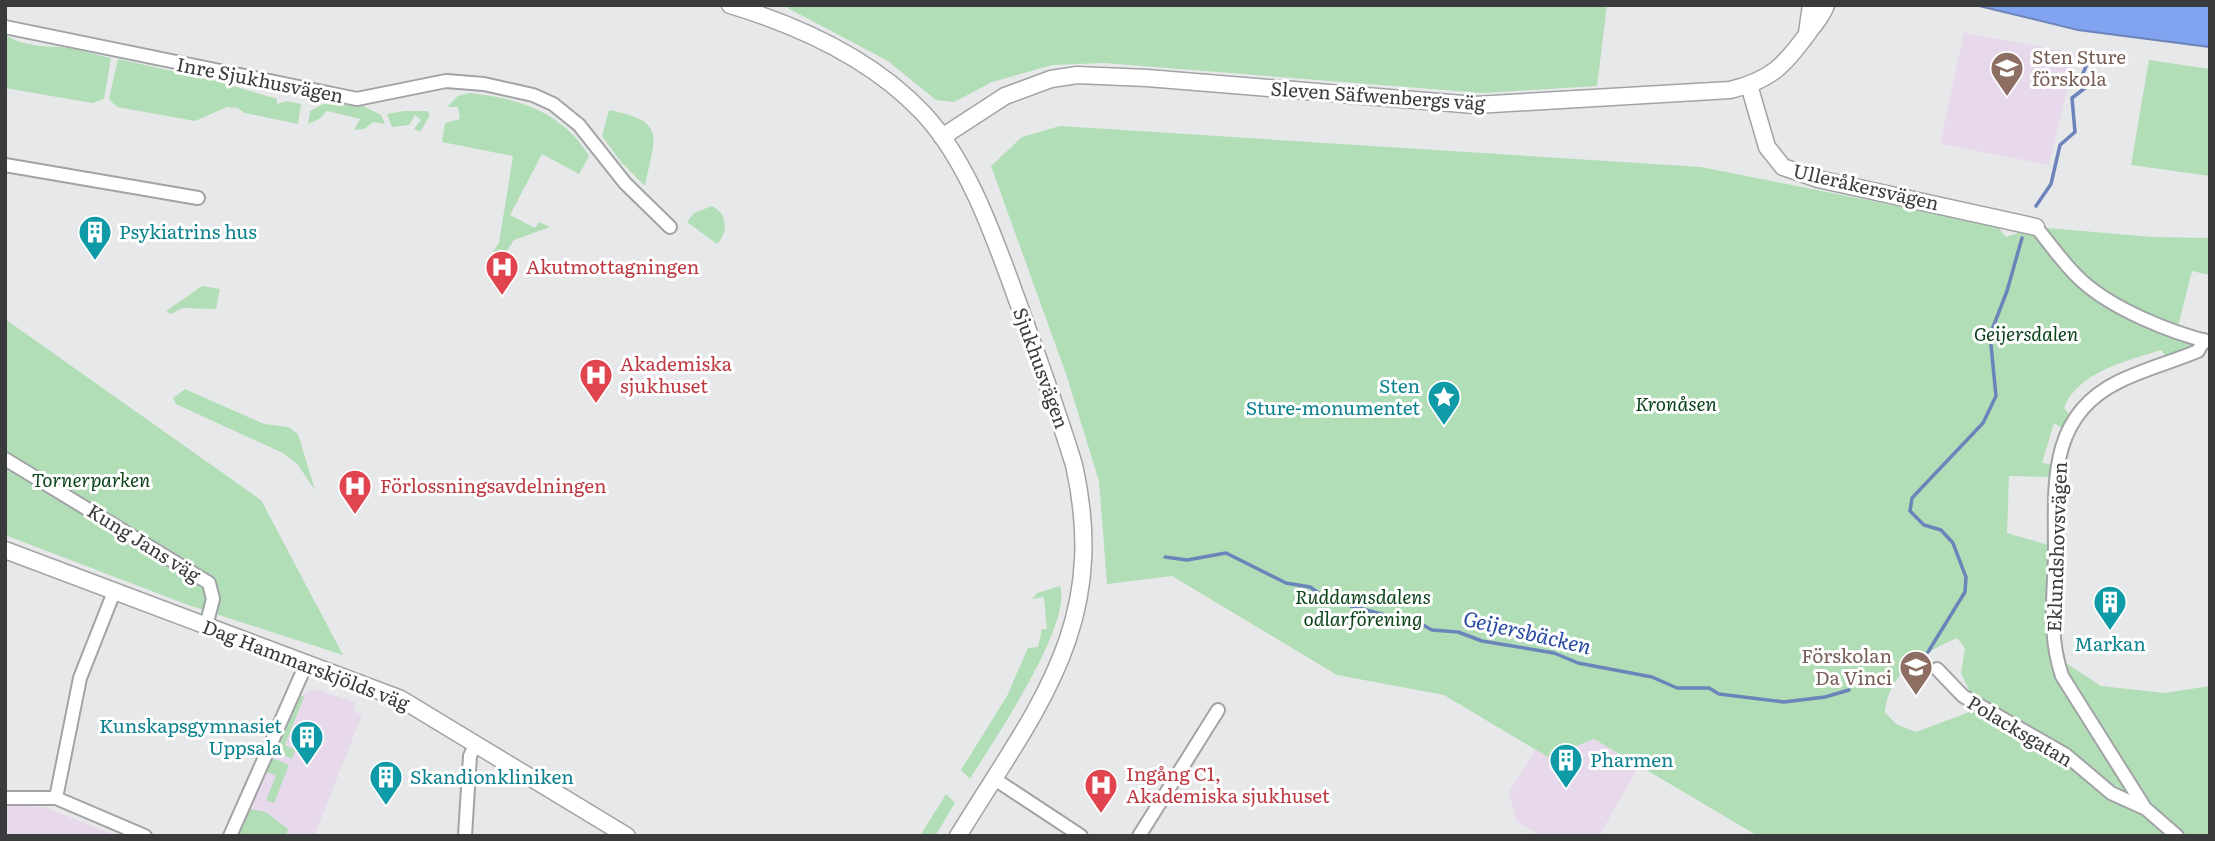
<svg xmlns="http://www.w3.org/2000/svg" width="2215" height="841" viewBox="0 0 2215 841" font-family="Literata,serif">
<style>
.education{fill:#e8d8eb}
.green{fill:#b1deb6;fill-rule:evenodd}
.water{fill:#82a4f0;stroke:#6c84ba;stroke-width:2}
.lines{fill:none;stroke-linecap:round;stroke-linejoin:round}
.stream{stroke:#6c84ba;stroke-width:3.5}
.minor-casing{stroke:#a1a3a5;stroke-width:16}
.tertiary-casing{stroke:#a1a3a5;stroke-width:19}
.minor{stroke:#fff;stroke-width:12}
.tertiary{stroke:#fff;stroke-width:16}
.labels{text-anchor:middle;stroke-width:6;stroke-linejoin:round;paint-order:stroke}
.education-label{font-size:19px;fill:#785e54;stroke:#fff;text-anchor:start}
.street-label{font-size:19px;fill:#3a3b3c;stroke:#fff}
.culture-label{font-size:19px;fill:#0d838f;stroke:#fff;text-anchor:start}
.health-label{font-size:19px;fill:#be3a42;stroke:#fff;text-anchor:start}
.park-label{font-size:19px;font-style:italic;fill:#0b431a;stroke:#fff}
.water-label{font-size:21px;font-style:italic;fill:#294ba3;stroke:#fff}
</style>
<rect width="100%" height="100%" fill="#e7e8ea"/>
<path class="education" d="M 1964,33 L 2076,53 L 2049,165 L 1940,144 Z
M 314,689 L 356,703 L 353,711 L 362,715 L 314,836 L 235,836 L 296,703 L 301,696 Z
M 1594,739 L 1639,766 L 1599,836 L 1541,836 L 1516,821 L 1509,792 L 1536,749 L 1549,757 Z
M 5,805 L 44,807 L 117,836 L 5,836 Z"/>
<path class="green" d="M 782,5 L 1607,5 L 1597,86 L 1482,93 L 1104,63 L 1052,65 L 992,82 L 954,102 L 936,100 L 888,61 Z
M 5,35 C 24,46 40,46 60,47 C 77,48 95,55 111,58 L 104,99 L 92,103 L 5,88 Z
M 118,59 L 217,81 L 277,99 L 277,104 L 287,101 L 301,104 L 298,124 L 245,113 L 237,108 L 227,107 L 195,121 L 117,107 L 109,99 Z
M 2149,60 L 2210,69 L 2210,176 L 2131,165 Z
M 469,93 C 518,98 562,112 589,156 L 579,174 L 542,154 L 510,215 L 535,228 L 539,222 L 550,227 L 514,240 L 502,258 L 492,253 L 499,243 L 513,156 L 442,142 L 445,123 L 460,119 L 458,107 L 447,107 L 458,96 Z
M 323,104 L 363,106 L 381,115 L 385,124 L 373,122 L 364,129 L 354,130 L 360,119 L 327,111 L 319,119 L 308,124 L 310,111 Z
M 609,110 C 669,122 654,137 645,186 L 621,162 L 602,136 Z
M 404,111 L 427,111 L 430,115 L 420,132 L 414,129 L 421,120 L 415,115 L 409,125 L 392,127 L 387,114 Z
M 1060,126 L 1701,167 L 1997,226 L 2006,237 L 2036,227 L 2152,237 L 2210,238 L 2210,275 L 2192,271 L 2177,330 L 2204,340 L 2171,362 L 2161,350 C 2129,360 2077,372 2064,408 L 2074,420 L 2066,431 L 2054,423 L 2042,463 L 2057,465 L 2056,477 L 2009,476 L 2007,533 L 2055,547 L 2055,656 L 2101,686 L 2164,693 L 2210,686 L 2210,836 L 1758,836 L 1594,739 L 1548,757 L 1444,695 L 1337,675 L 1172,576 L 1107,584 L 1099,481 L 1066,374 L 991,166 L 1022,137 ZM 1957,638 L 1965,648 L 1961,673 L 1976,705 L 1967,713 L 1916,732 L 1896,724 L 1885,712 C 1889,671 1922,654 1957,638 Z
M 712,206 C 727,213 729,232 717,244 L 687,222 L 694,213 Z
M 202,286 L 220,289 L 216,309 L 182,308 L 171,314 L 166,311 Z
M 5,319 L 261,500 L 343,655 L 191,606 L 5,535 Z
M 185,389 L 264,424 L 288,427 L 298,434 L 315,490 L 298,465 L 283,453 L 176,404 L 173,398 Z
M 1060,586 C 1073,625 992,743 970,779 L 961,770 L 1007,696 L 1028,648 L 1038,647 L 1042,629 L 1047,629 L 1044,597 L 1032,599 L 1037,593 Z
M 301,696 L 304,697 L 285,745 L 295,750 L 292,759 L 273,750 Z
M 270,757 L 289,765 L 274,803 L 266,800 L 276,776 L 266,771 Z
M 946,794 L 955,803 L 935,836 L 920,836 Z
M 250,809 L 266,812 L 288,829 L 286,836 L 235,836 Z"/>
<path class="water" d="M 1975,5 L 2210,5 L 2210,47 L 2078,30 Z"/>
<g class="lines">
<path class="stream" d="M 2036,206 L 2051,184 L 2060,145 L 2075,132 L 2072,98 L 2085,88 L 2082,76 L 2089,59
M 1165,557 L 1187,560 L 1226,553 L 1286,583 L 1310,587 L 1329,600 L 1400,619 L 1412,619 L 1432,630 L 1458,632 L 1482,641 L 1554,653 L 1578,663 L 1652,677 L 1677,688 L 1709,688 L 1719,694 L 1784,702 L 1825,697 L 1849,690
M 1928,652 L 1965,592 L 1966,577 L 1953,543 L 1941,530 L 1924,525 L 1910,511 L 1912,498 L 1983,423 L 1996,396 L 1990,335 L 2007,291 L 2022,238"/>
<defs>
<path id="minor" d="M 5,27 L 357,99 L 446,81 L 484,84 L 533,95 L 553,104 L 579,125 L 625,183 L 670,227
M 5,165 L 198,198
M 2036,227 C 2051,245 2065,266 2082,281 C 2113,309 2169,332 2210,342
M 5,459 L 209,583 L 213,599 L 206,626
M 1937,669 L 1963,696 L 2066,755 L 2111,793 L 2144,808
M 993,778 L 1081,836
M 5,798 L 56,798 L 145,836
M 56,798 L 80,678 L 114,592
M 230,836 L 307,662
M 465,836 L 470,756 L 475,745
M 1139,836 L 1218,710
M 2177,836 L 2145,808 L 2062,676 C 2048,635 2054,596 2055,554 C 2055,486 2047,417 2118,382 C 2144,369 2172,362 2198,351 L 2204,340"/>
<path id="tertiary" d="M 730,5 C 800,26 872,59 923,113 C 970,163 997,245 1020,308 C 1039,360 1058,412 1074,465 C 1110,625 1037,707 958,836
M 1807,33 L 1811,5
M 1749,85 L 1767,147 L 1783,167 L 1818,179 L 2036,227
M 942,137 L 1005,96 L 1051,79 L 1077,75 L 1147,78 L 1475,105 L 1730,90 C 1771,80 1784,66 1808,33 C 1815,23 1822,17 1826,5
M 5,550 L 401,699 L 627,836"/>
</defs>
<use href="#minor" class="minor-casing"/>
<use href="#tertiary" class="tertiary-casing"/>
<use href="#minor" class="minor"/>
<use href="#tertiary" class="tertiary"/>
</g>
<defs>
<symbol id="school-pin" viewBox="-11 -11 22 30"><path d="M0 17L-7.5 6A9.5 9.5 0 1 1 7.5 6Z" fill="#8d6e63" stroke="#fff"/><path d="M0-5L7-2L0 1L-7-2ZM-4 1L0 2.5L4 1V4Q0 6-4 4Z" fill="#fff"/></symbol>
<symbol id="building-pin" viewBox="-11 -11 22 30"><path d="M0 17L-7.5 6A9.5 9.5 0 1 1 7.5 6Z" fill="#0f9aa8" stroke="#fff"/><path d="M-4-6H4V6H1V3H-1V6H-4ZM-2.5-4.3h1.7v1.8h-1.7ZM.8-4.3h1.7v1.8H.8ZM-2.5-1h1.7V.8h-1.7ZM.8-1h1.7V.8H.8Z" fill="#fff"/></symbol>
<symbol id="hospital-pin" viewBox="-11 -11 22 30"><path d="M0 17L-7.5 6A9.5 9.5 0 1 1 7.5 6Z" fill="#e0444e" stroke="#fff"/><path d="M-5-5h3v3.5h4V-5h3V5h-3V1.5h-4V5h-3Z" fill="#fff"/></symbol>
<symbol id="sight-pin" viewBox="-11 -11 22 30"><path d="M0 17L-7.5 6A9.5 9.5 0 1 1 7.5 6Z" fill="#0f9aa8" stroke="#fff"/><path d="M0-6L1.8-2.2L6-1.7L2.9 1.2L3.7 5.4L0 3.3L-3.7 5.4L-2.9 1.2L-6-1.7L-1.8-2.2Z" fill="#fff"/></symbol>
</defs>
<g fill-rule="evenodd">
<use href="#school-pin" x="1988" y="49" width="38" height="52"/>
<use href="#building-pin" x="76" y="213" width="38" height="52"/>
<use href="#hospital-pin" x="483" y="248" width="38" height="52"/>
<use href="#hospital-pin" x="577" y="356" width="38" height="52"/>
<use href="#sight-pin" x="1425" y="378" width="38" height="52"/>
<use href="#hospital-pin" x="336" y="467" width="38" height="52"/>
<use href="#building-pin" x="2091" y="583" width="38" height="52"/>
<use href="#school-pin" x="1897" y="648" width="38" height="52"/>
<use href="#building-pin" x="288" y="718" width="38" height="52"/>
<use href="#building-pin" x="1547" y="741" width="38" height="52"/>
<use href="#building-pin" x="367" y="758" width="38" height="52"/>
<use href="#hospital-pin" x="1082" y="766" width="38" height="52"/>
</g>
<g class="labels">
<g class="education-label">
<text x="2032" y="64">Sten Sture<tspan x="2032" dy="22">förskola</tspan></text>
<text x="1892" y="663" text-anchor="end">Förskolan<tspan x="1892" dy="22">Da Vinci</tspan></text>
</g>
<g class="street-label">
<text transform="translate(260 80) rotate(11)" y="7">Inre Sjukhusvägen</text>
<text transform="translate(1378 96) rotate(4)" y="7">Sleven Säfwenbergs väg</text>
<text transform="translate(1866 187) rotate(13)" y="7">Ulleråkersvägen</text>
<text transform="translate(1041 368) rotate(70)" y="7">Sjukhusvägen</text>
<text transform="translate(144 543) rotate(32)" y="7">Kung Jans väg</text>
<text transform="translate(2057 547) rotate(-88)" y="7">Eklundshovsvägen</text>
<text transform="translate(306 665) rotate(21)" y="7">Dag Hammarskjölds väg</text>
<text transform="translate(2020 731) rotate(31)" y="7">Polacksgatan</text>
</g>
<g class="culture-label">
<text x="119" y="239">Psykiatrins hus</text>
<text x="1420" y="393" text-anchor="end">Sten<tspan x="1420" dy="22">Sture-monumentet</tspan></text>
<text x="2110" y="651" text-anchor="middle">Markan</text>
<text x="282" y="733" text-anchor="end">Kunskapsgymnasiet<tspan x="282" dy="22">Uppsala</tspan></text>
<text x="1590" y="767">Pharmen</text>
<text x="410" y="784">Skandionkliniken</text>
</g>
<g class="health-label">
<text x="526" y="274">Akutmottagningen</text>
<text x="620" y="371">Akademiska<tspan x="620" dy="22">sjukhuset</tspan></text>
<text x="380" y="493">Förlossningsavdelningen</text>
<text x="1126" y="781">Ingång C1,<tspan x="1126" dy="22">Akademiska sjukhuset</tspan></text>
</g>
<g class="park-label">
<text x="2026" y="341">Geijersdalen</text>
<text x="1676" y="411">Kronåsen</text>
<text x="91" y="487">Tornerparken</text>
<text x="1363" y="604">Ruddamsdalens<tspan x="1363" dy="22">odlarförening</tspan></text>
</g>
<g class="water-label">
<text transform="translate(1527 633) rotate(13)" y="7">Geijersbäcken</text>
</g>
</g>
<rect width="2215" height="841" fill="none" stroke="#3a3b3c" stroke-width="14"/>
</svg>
